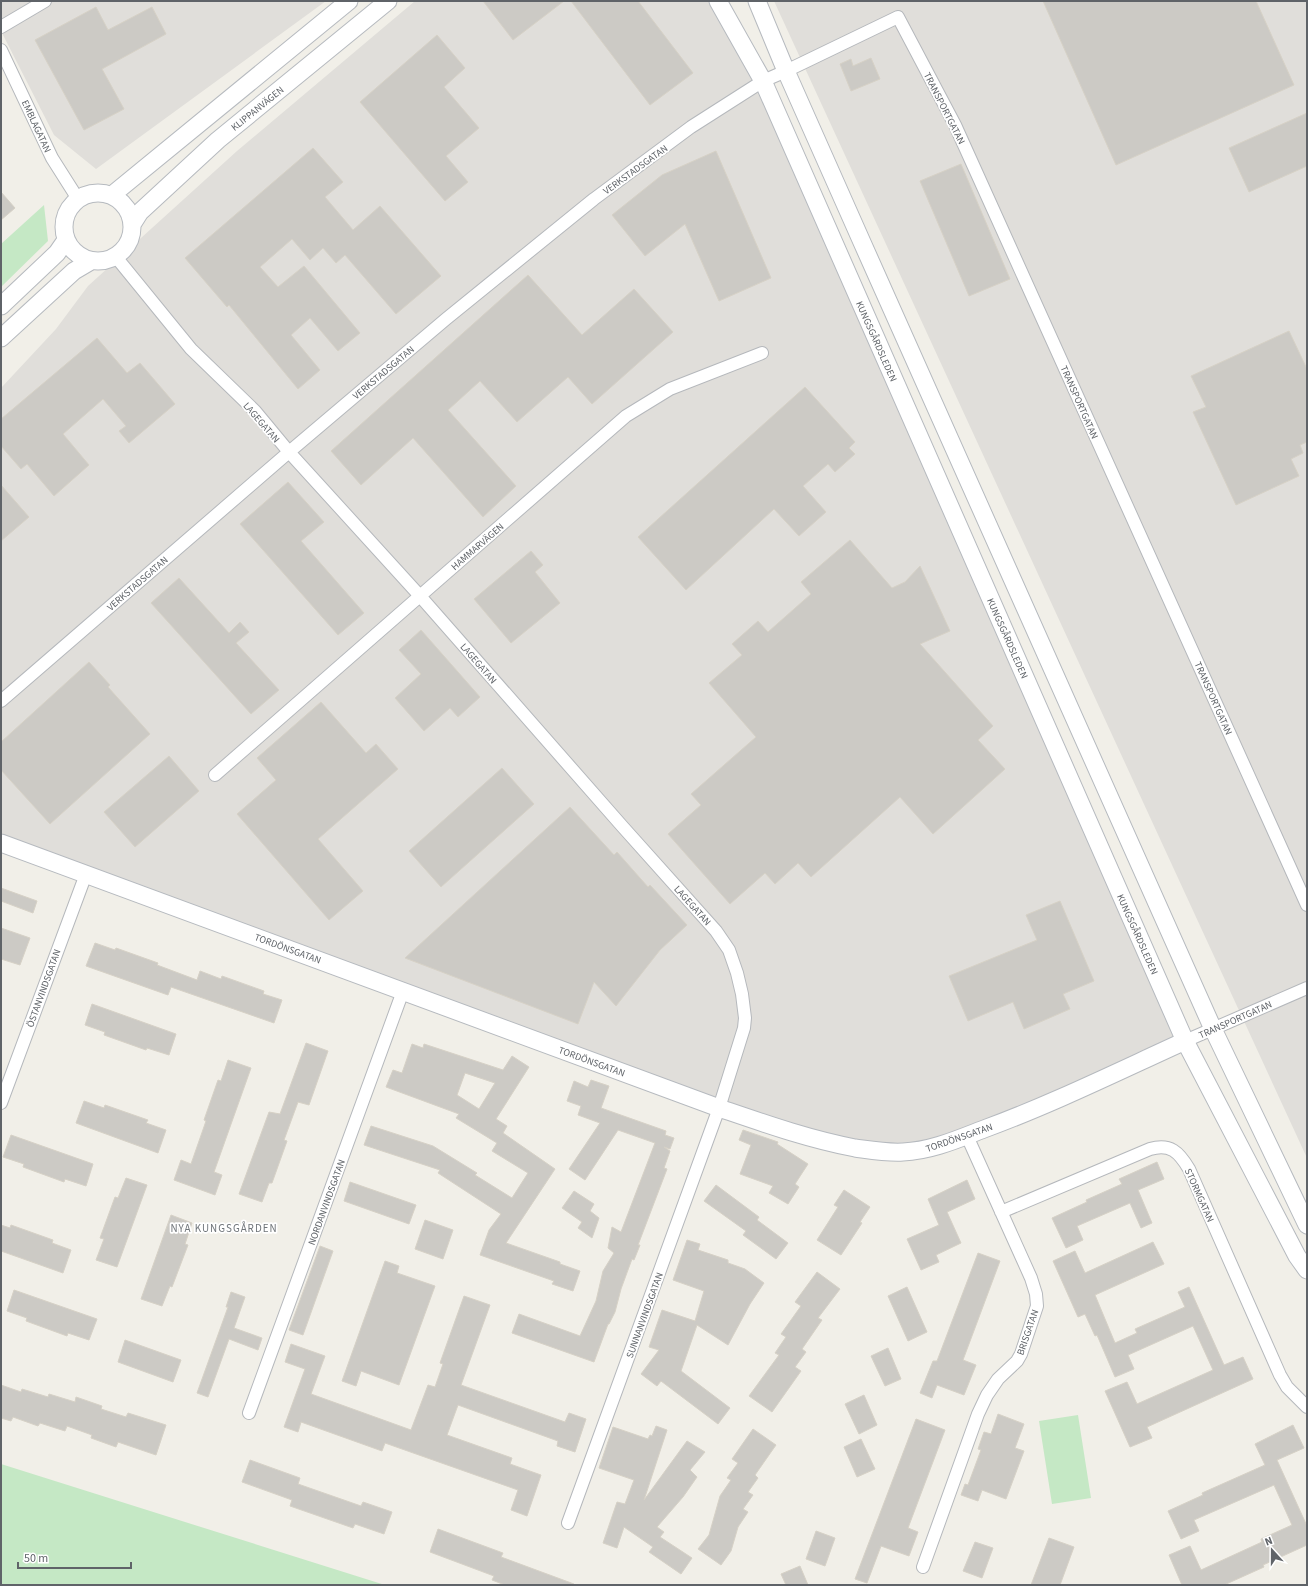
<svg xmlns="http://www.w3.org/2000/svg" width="1308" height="1586" viewBox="0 0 1308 1586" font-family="'Source Sans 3',sans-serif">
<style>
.industrial{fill:#e0deda}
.green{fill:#c5e8c5}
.building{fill:#cccac5;stroke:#d6d1c6;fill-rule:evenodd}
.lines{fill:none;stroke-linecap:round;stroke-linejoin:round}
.street-casing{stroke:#b5b8bc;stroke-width:14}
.secondary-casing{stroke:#b6babf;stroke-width:19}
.street{stroke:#fff;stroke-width:12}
.secondary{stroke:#fff;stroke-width:17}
.labels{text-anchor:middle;stroke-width:3.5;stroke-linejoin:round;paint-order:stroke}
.street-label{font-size:10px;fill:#5f6368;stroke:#fff}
.neighbourhood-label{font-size:11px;letter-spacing:1px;fill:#70757a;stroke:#fff}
</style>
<rect width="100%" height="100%" fill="#f1efe8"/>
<path class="industrial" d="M 1,1 L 326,1 L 96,169 L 54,135 L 1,31 Z
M 415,1 L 715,1 L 762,84 L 1182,1039 L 928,1146 L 828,1140 L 1,838 L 1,388 L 56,329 L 88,286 L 237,151 Z
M 774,1 L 1307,1 L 1307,1158 Z"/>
<path class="green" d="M 44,205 L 48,241 L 1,287 L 1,244 Z
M 1078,1415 L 1091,1498 L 1052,1504 L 1039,1421 Z
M 1,1464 L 385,1585 L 1,1585 Z"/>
<path class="building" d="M 483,1 L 564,1 L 513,40 Z
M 571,1 L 638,1 L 693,73 L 650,105 Z
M 1043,1 L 1256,1 L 1294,85 L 1116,165 Z
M 96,7 L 108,30 L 152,7 L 166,34 L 102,69 L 124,109 L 84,130 L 35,40 Z
M 437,35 L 465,68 L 444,87 L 479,128 L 446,156 L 468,182 L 445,201 L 360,102 Z
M 871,58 L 880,79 L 851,91 L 840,64 L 851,59 L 853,66 Z
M 1307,113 L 1307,166 L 1249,192 L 1229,148 Z
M 313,148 L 343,182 L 325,197 L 353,230 L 380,206 L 441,276 L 396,314 L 345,255 L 336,263 L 323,248 L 310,260 L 292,239 L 260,267 L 278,287 L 304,266 L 360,333 L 338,351 L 310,318 L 291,335 L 320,370 L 298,389 L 229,305 L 227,307 L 185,258 Z
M 716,151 L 771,278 L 719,301 L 685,224 L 645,256 L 612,215 L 662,175 Z
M 961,164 L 1010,279 L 969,296 L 920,181 Z
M 1,192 L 15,208 L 1,220 Z
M 528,275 L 582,335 L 634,289 L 673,332 L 592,404 L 568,377 L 517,422 L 480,381 L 448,410 L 516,486 L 483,517 L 413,438 L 361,485 L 331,451 Z
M 1289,331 L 1307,369 L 1307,442 L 1300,445 L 1303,453 L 1291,459 L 1299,476 L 1236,505 L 1193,412 L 1206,407 L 1191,376 Z
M 97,338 L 127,373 L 140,363 L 175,404 L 129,443 L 119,431 L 126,426 L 103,399 L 63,434 L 89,465 L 54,496 L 27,464 L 21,469 L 1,446 L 1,419 Z
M 805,387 L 855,442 L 849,448 L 855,454 L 835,472 L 828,464 L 803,486 L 826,512 L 799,536 L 774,509 L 686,590 L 638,537 Z
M 288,482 L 324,522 L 301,541 L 364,613 L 338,635 L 240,524 Z
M 1,485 L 29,517 L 1,541 Z
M 850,540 L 892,588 L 905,582 L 920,566 L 950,631 L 920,644 L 993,726 L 978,740 L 1005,769 L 933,834 L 900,797 L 811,877 L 798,863 L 775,884 L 765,873 L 730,904 L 668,834 L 701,805 L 691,794 L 756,737 L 709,683 L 742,655 L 732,644 L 758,621 L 768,632 L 811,594 L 801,582 Z
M 531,551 L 543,565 L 535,572 L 560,603 L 511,643 L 474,599 Z
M 179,578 L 229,633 L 240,622 L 249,632 L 236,643 L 279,690 L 251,714 L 151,603 Z
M 421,630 L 480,697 L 458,717 L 450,708 L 424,731 L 395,698 L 421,674 L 399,650 Z
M 89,662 L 110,685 L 108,687 L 150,734 L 50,824 L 1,770 L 1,742 Z
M 321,702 L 366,753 L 376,744 L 398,769 L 318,839 L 363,891 L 329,920 L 237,814 L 276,780 L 257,758 Z
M 169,756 L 199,791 L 135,847 L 104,812 Z
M 502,768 L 534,804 L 441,887 L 409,851 Z
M 570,807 L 614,855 L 617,852 L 648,887 L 650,885 L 687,925 L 660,950 L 616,1006 L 594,982 L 578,1024 L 405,958 Z
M 1,888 L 37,901 L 33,913 L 1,901 Z
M 1060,901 L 1094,981 L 1063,994 L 1070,1009 L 1024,1029 L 1013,1002 L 968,1021 L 949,976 L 1037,940 L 1026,915 Z
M 1,928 L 30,938 L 20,965 L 1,959 Z
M 95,943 L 115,950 L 116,948 L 158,963 L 157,965 L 197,980 L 200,971 L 221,979 L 222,976 L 264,991 L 263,994 L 282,1000 L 274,1023 L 171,987 L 168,995 L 86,966 Z
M 92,1004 L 176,1034 L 169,1055 L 147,1048 L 146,1050 L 104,1035 L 105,1032 L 85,1025 Z
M 306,1043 L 328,1051 L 309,1105 L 298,1102 L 284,1140 L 287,1141 L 272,1183 L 269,1183 L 262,1202 L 239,1194 L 269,1112 L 280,1114 Z
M 412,1044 L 423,1048 L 424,1044 L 503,1070 L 512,1056 L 529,1067 L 496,1119 L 507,1126 L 503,1133 L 555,1169 L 506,1243 L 560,1262 L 560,1264 L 580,1271 L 573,1291 L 552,1284 L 554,1281 L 480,1255 L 489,1230 L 501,1214 L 438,1173 L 440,1170 L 364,1145 L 371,1126 L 433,1146 L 477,1173 L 475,1175 L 512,1198 L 528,1173 L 492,1151 L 497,1143 L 456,1118 L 459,1114 L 386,1087 L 393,1070 L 402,1073 ZM 465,1073 L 495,1083 L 479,1109 L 457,1095 Z
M 228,1060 L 251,1068 L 214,1172 L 222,1175 L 215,1195 L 174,1180 L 181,1160 L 191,1164 L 206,1121 L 204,1120 L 218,1080 L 221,1081 Z
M 591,1080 L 609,1086 L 601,1108 L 666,1131 L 665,1135 L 674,1138 L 670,1149 L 664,1147 L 670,1151 L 664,1168 L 667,1169 L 638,1245 L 640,1245 L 634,1260 L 632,1259 L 621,1289 L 615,1312 L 609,1324 L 608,1324 L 594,1362 L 512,1333 L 519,1314 L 580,1336 L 596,1301 L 603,1271 L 614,1253 L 608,1248 L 612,1227 L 621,1232 L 655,1143 L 618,1130 L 585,1180 L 569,1169 L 600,1123 L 578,1115 L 581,1106 L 567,1101 L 574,1081 L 588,1087 Z
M 84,1101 L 104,1108 L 105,1105 L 148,1120 L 146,1123 L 166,1130 L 158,1153 L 76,1123 Z
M 743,1130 L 778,1142 L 777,1144 L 808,1164 L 795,1184 L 799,1187 L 788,1204 L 769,1193 L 773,1186 L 740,1174 L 751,1145 L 739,1140 Z
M 11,1135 L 93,1164 L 86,1186 L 65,1179 L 64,1182 L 23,1167 L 24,1164 L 3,1157 Z
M 1157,1162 L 1164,1179 L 1138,1190 L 1152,1223 L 1141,1228 L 1130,1203 L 1077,1226 L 1083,1240 L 1066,1248 L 1052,1218 L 1087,1202 L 1086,1200 L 1122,1184 L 1119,1179 Z
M 126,1178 L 147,1185 L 117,1267 L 96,1260 L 104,1239 L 100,1238 L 115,1197 L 118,1198 Z
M 967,1180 L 975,1199 L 947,1212 L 961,1243 L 936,1255 L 939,1262 L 921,1270 L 907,1239 L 939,1225 L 928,1199 Z
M 350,1182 L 416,1205 L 409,1224 L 344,1201 Z
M 716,1185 L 759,1217 L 757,1220 L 788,1243 L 776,1259 L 743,1235 L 746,1231 L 704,1201 Z
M 844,1190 L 870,1207 L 860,1222 L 862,1223 L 841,1255 L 817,1240 L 838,1207 L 834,1205 Z
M 574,1191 L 594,1204 L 590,1211 L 599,1218 L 592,1238 L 578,1228 L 582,1222 L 562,1208 Z
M 171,1215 L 192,1223 L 185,1244 L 188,1245 L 172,1287 L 170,1286 L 162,1306 L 141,1299 Z
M 425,1220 L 453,1230 L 443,1259 L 415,1249 Z
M 1,1225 L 10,1228 L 11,1225 L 53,1240 L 52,1243 L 71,1250 L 63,1273 L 1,1251 Z
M 687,1240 L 700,1244 L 698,1250 L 728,1260 L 728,1263 L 745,1269 L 764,1283 L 750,1304 L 728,1345 L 697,1325 L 681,1371 L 730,1408 L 718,1424 L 661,1381 L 657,1386 L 641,1374 L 659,1350 L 649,1347 L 662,1310 L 695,1321 L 704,1291 L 673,1280 Z
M 1153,1242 L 1164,1264 L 1095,1295 L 1115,1343 L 1137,1333 L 1135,1329 L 1185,1307 L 1178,1292 L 1189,1287 L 1224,1365 L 1243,1357 L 1253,1379 L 1147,1427 L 1152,1438 L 1130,1447 L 1105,1391 L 1127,1382 L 1137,1404 L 1213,1370 L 1193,1326 L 1128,1355 L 1134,1369 L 1115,1377 L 1097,1335 L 1095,1336 L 1085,1314 L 1078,1317 L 1053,1261 L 1075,1251 L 1085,1273 Z
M 320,1246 L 333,1251 L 303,1335 L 289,1330 Z
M 978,1253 L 1000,1261 L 963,1360 L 976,1365 L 964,1395 L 937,1385 L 932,1398 L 920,1393 L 933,1361 L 937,1361 Z
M 385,1261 L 399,1266 L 397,1273 L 435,1286 L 399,1385 L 361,1371 L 356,1386 L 342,1381 Z
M 817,1272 L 840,1289 L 818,1318 L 822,1320 L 802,1349 L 806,1352 L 795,1367 L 801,1371 L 772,1412 L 749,1396 L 779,1355 L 775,1353 L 786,1337 L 781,1334 L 801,1306 L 795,1302 Z
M 907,1287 L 927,1332 L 908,1341 L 888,1296 Z
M 14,1290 L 97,1319 L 89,1340 L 68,1333 L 67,1336 L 26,1321 L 27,1318 L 7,1311 Z
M 231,1292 L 245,1297 L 234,1328 L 262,1338 L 258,1350 L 229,1339 L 208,1397 L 197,1393 L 228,1307 L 226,1307 Z
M 464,1296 L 490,1305 L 461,1385 L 565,1422 L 569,1413 L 586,1419 L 575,1452 L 557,1446 L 558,1441 L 458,1405 L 447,1435 L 512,1458 L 510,1464 L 541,1475 L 527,1516 L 511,1510 L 518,1490 L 385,1443 L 382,1451 L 301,1422 L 298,1432 L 284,1427 L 305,1369 L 285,1362 L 291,1344 L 325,1356 L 311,1394 L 411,1430 L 428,1385 L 435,1387 L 443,1364 L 440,1363 Z
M 125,1340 L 181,1360 L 173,1382 L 118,1362 Z
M 888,1348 L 901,1379 L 885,1386 L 871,1356 Z
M 1,1385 L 21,1392 L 22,1389 L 48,1397 L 49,1394 L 75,1402 L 76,1397 L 102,1406 L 101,1409 L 126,1417 L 128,1413 L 166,1425 L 156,1455 L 118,1442 L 116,1447 L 91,1438 L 92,1435 L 67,1426 L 65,1431 L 40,1423 L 38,1426 L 13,1417 L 11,1421 L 1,1418 Z
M 864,1395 L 877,1425 L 859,1434 L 845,1404 Z
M 998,1414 L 1024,1424 L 1015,1448 L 1024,1451 L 1006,1499 L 982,1490 L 978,1501 L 961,1495 L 965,1484 L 968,1485 L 981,1450 L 978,1449 L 984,1432 L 991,1434 Z
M 916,1419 L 945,1430 L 908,1528 L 918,1532 L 909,1556 L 881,1546 L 867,1583 L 855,1579 Z
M 1293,1425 L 1304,1448 L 1277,1460 L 1307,1526 L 1307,1545 L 1263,1565 L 1264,1567 L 1224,1585 L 1182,1585 L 1169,1555 L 1190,1546 L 1201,1570 L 1262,1542 L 1261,1539 L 1292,1525 L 1274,1485 L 1194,1520 L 1199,1531 L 1181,1539 L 1168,1511 L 1203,1495 L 1202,1493 L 1265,1465 L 1255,1444 Z
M 656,1426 L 667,1430 L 644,1500 L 687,1441 L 705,1452 L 690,1470 L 697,1477 L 683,1497 L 657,1527 L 664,1532 L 660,1537 L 692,1558 L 681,1574 L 649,1552 L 653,1547 L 624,1527 L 617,1548 L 603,1543 L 617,1502 L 625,1504 L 634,1480 L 599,1468 L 613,1427 L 648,1439 L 650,1435 L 652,1436 Z
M 753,1429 L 776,1445 L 755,1475 L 758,1478 L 748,1492 L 753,1495 L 743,1509 L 748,1512 L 738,1527 L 731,1551 L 721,1565 L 698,1549 L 709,1535 L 720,1496 L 731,1480 L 727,1478 L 738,1463 L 732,1459 Z
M 861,1439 L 875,1469 L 857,1477 L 844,1447 Z
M 250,1460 L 300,1478 L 298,1484 L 361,1506 L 363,1502 L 392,1512 L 384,1534 L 355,1524 L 353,1528 L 290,1506 L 292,1500 L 242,1482 Z
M 438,1529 L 503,1553 L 501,1557 L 574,1584 L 573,1585 L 505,1585 L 492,1580 L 494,1576 L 430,1552 Z
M 816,1531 L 835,1538 L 825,1566 L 806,1559 Z
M 1049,1538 L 1074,1547 L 1060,1585 L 1031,1585 Z
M 975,1542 L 993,1548 L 982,1578 L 963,1571 Z
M 800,1566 L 808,1585 L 786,1585 L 781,1574 Z"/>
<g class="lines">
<defs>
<path id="street" d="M 1,27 L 45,1
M 1,50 L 52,158 L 78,199
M 116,257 L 191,349 L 255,411 L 289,452 L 420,596 L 622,826 L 716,931 L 729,950 L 737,973 L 742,994 L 745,1018 L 744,1028 L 719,1108 L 568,1523
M 1,701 L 289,452 L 446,319 L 594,199 L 691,127 L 763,81 L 786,71 L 898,17 L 955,125 L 1307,905
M 215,775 L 626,416 L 670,389 L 762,353
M 1185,1041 L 1307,988
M 1,1103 L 86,874
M 1001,1212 L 1150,1149 C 1170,1143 1179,1152 1189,1169 L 1280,1375 L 1287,1387 L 1307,1407
M 249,1413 L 403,991
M 923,1567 L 978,1414 L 987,1395 L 998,1379 L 1017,1361 L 1021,1354 L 1037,1306 L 1036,1294 L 1031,1278 L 967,1136"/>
<path id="secondary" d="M 718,1 L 763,81 L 1185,1041 L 1297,1256 L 1307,1270
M 757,1 L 786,71 L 861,240 L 1213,1029 L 1307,1225
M64 227a34 34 0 1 1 68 0a34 34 0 1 1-68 0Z
M 112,195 L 349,1
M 133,223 L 140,212 L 218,140 L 388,1
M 1,306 L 57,253 L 66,240
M 1,338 L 74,271 L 91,261
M 1,843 L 719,1108 C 763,1123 808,1139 855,1148 C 870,1150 887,1153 903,1152 C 931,1151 958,1139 984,1129 C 1052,1104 1119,1071 1185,1041"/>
</defs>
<use href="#street" class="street-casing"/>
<use href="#secondary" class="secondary-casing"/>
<use href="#street" class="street"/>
<use href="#secondary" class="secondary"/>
</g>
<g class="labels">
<g class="street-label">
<text transform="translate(257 108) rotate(-39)" y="4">KLIPPANVÄGEN</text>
<text transform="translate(945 108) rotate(63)" y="4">TRANSPORTGATAN</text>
<text transform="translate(37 126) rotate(65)" y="4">EMBLAGATAN</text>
<text transform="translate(635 169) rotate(-36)" y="4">VERKSTADSGATAN</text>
<text transform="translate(877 341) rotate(66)" y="4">KUNGSGÅRDSLEDEN</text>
<text transform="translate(383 372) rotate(-40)" y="4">VERKSTADSGATAN</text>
<text transform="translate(1080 402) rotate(66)" y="4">TRANSPORTGATAN</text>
<text transform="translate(262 422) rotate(49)" y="4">LAGEGATAN</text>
<text transform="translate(477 546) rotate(-41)" y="4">HAMMARVÄGEN</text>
<text transform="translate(137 583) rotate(-41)" y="4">VERKSTADSGATAN</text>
<text transform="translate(1008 638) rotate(66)" y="4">KUNGSGÅRDSLEDEN</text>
<text transform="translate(479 663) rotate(49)" y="4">LAGEGATAN</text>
<text transform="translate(1214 698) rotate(66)" y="4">TRANSPORTGATAN</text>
<text transform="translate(693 905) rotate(48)" y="4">LAGEGATAN</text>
<text transform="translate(1138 934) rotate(66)" y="4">KUNGSGÅRDSLEDEN</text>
<text transform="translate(288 948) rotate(20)" y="4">TORDÖNSGATAN</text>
<text transform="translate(43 988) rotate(-70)" y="4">ÖSTANVINDSGATAN</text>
<text transform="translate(1235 1019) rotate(-24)" y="4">TRANSPORTGATAN</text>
<text transform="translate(592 1061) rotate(20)" y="4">TORDÖNSGATAN</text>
<text transform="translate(959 1137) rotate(-19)" y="4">TORDÖNSGATAN</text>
<text transform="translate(1200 1195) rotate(66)" y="4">STORMGATAN</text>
<text transform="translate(326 1202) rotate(-70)" y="4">NORDANVINDSGATAN</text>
<text transform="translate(644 1315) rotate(-70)" y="4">SUNNANVINDSGATAN</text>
<text transform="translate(1027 1332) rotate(-71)" y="4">BRISGATAN</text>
</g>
<g class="neighbourhood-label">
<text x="224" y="1232">NYA KUNGSGÅRDEN</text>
</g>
</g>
<rect width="1308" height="1586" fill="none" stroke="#5f6368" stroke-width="4"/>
<g transform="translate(1272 1550) rotate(339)" stroke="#ffffff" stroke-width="3" paint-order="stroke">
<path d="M0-3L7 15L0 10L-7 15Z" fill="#5f6368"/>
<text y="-6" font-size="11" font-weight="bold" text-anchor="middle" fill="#5f6368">N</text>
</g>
<path d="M18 1562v6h113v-6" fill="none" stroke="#5f6368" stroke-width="2"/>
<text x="24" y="1562" font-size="12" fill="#5f6368" stroke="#ffffff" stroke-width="3" paint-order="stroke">50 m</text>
</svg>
